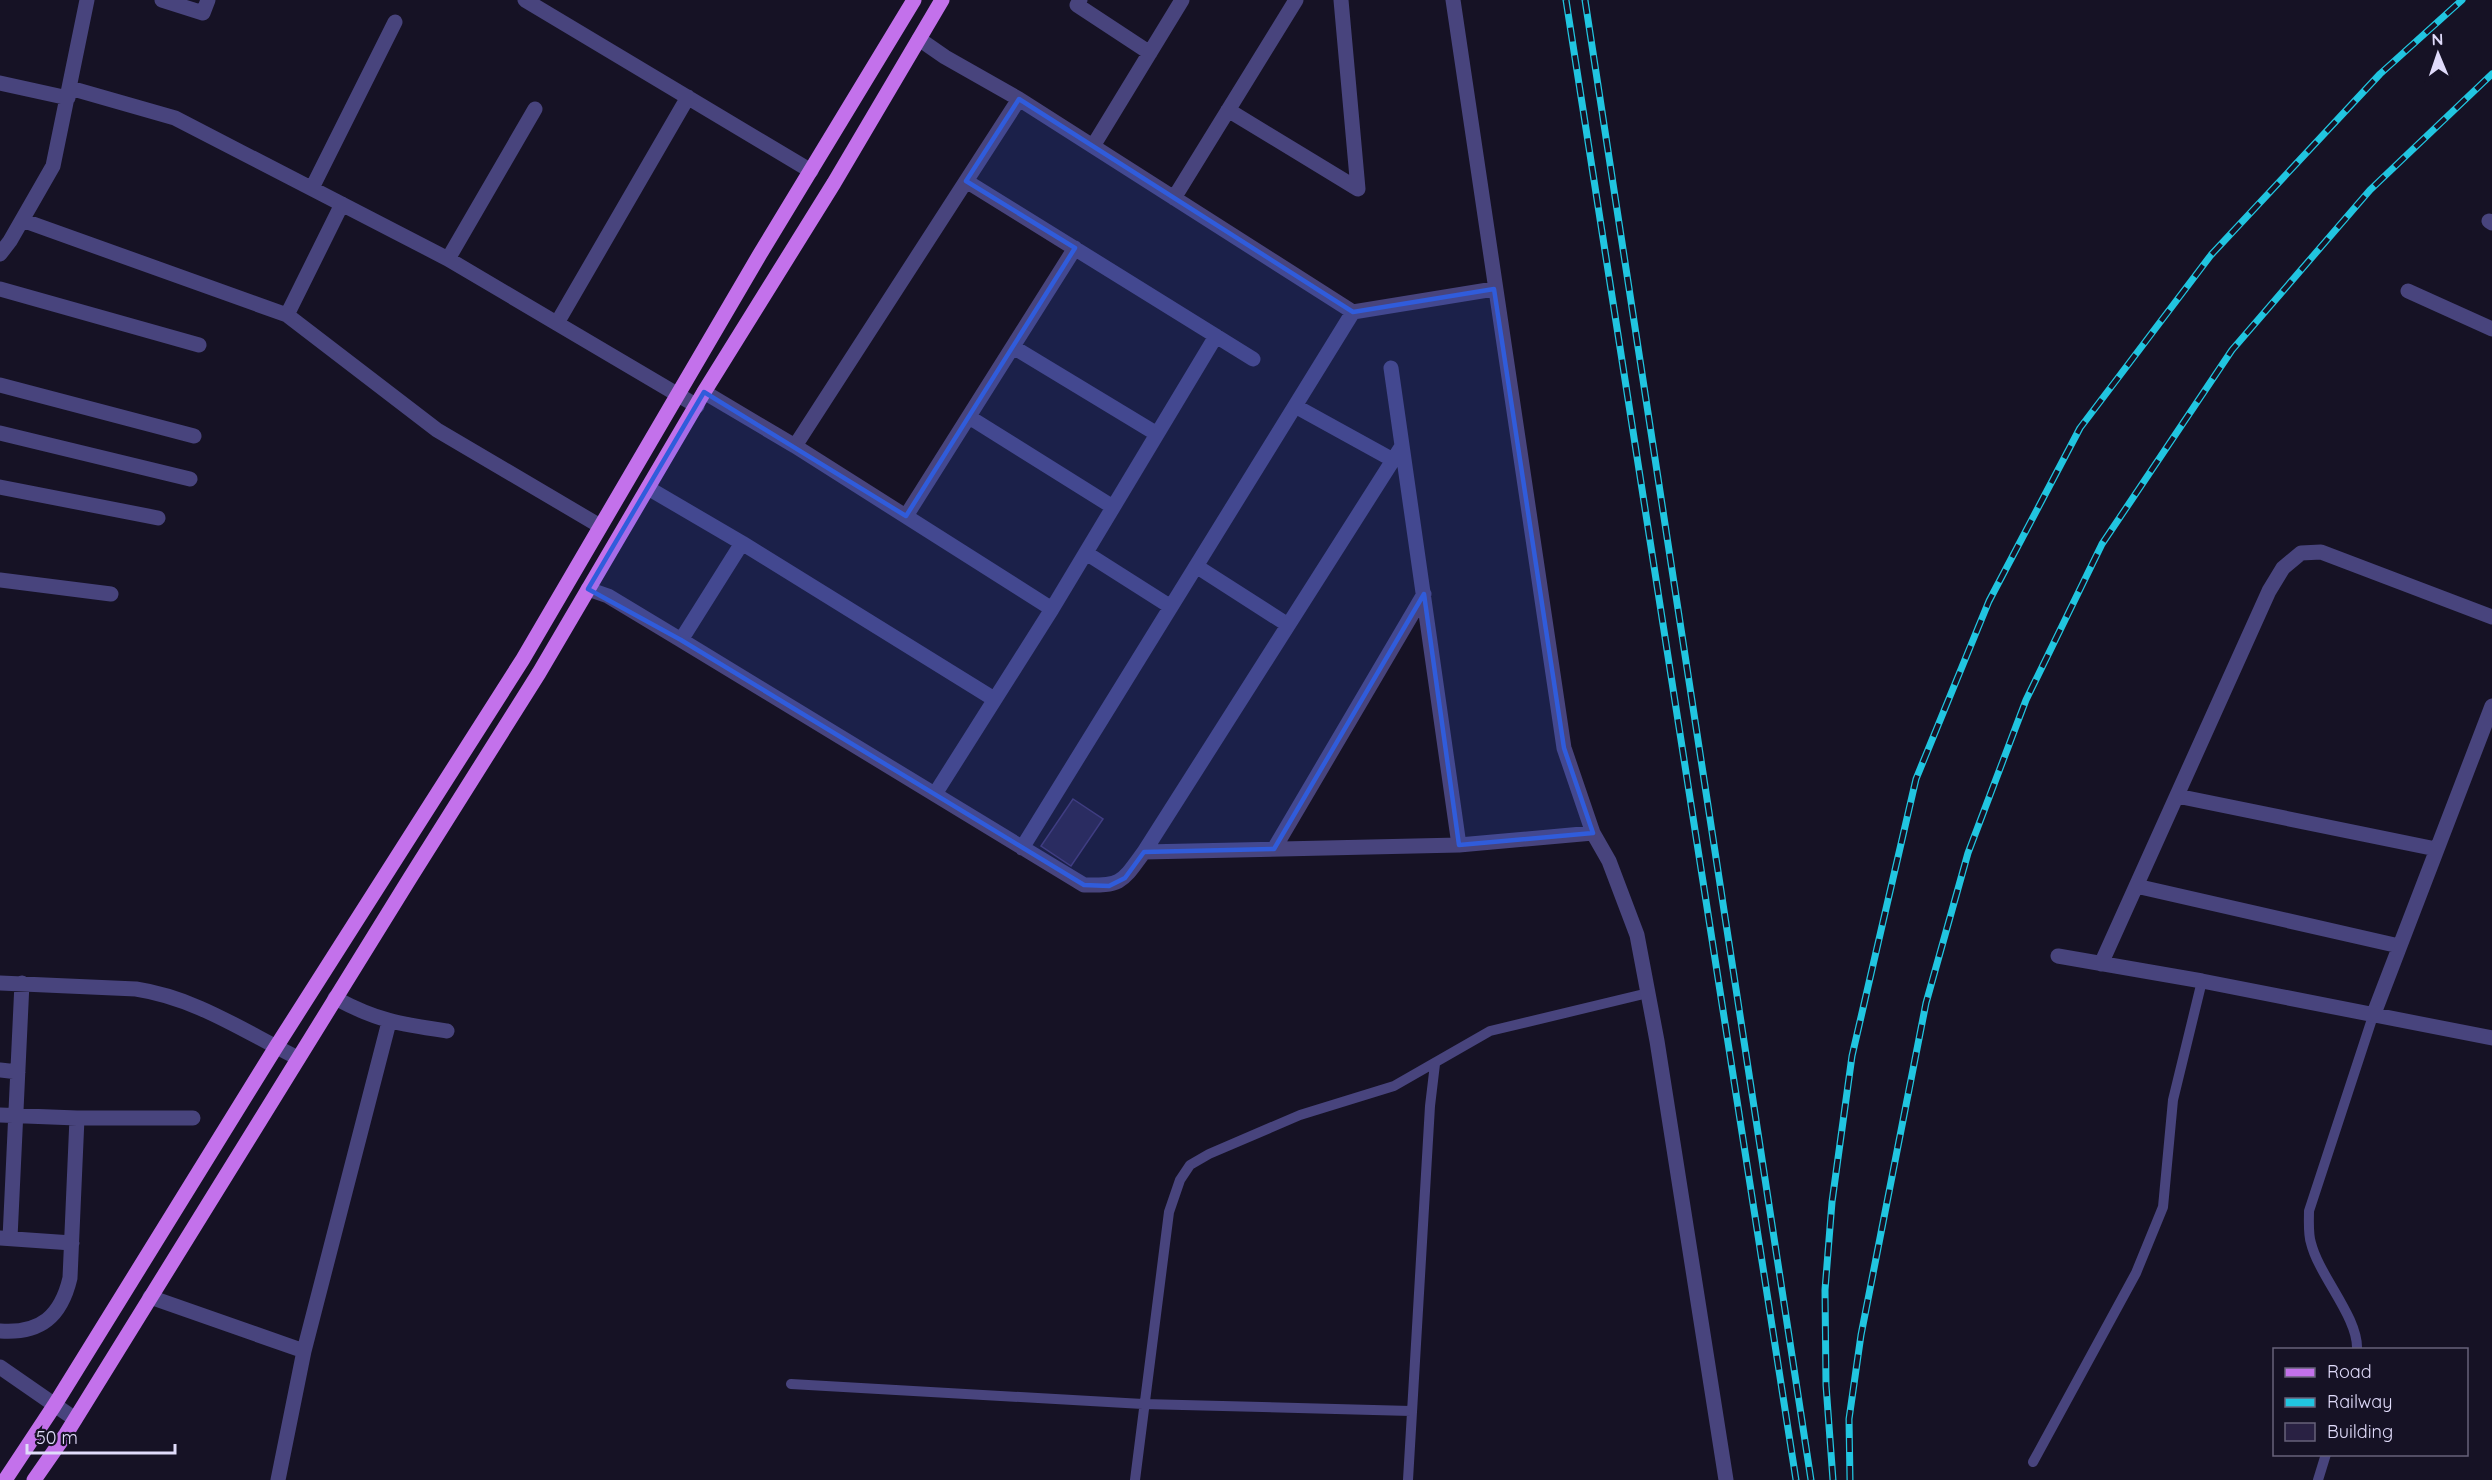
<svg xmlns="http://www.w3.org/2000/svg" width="2492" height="1480" viewBox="0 0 2492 1480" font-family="Quicksand,sans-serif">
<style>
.building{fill:#292143;stroke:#43366c;stroke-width:1.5}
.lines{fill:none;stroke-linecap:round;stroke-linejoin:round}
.lane{stroke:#48447d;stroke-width:10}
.street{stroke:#48447d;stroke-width:15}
.primary{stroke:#c371eb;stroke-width:15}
.rail-casing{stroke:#21c5e0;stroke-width:7}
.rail{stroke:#161225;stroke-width:4.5;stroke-dasharray:14;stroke-linecap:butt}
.marked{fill:#305cdb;fill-opacity:0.2;stroke:#305cdb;stroke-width:4.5;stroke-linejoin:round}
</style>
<rect width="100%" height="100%" fill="#161225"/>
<path class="building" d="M 1073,799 L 1103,819 L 1071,866 L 1041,846 Z"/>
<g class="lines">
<path class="lane" d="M 2357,1350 C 2359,1318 2319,1276 2311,1243 C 2308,1234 2309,1221 2309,1211 L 2373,1016
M 791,1384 L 1143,1404 L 1411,1411
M 2033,1462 L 2136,1273 L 2163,1207 L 2173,1100 L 2202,981
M 1135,1480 L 1169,1212 L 1180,1180 L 1190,1165 L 1209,1154 L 1300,1115 L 1394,1086 L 1490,1031 L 1648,993
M 1408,1480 L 1430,1106 L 1435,1064
M 2318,1480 L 2326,1454"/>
<path class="street" d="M 162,0 L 203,13 L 208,0
M 525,0 L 811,171
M 1080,0 L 1077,5 L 1150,53
M 1453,0 L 1564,748 L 1593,833 L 1609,861 L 1637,935 L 1657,1041 L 1726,1480
M 919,39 L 945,57 L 1019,99 L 1353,312
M 0,83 L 68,98
M 70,88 L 175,118 L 448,259 L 697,406
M 1228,110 L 1358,189 L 1341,0
M 1093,146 L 1182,0
M 966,181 L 1253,359
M 312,188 L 395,22
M 1174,198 L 1296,0
M 22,220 L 287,315 L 437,430 L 600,526
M 2489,221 L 2492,223
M 0,254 L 10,241 L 53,166 L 87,0
M 448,259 L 535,109
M 0,289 L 199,345
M 2408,291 L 2492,329
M 287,315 L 342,204
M 557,323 L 688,97
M 1013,347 L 1157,434
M 1391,368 L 1459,845
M 0,385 L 194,436
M 704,392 L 795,446 L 1052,609
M 1295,406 L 1393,460
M 969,417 L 1113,507
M 0,433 L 190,479
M 795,446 L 1019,99
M 0,487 L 158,518
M 648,488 L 742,543 L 994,699
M 906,516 L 1075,248
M 1086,553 L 1171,607
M 1196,566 L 1288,625
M 0,580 L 111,594
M 588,589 L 608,596 L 681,640 L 1084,885 C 1122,886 1122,882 1144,852 L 1459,845 L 1593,833
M 681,640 L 742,543
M 935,794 L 1052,609 L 1216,336
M 2177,796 L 2436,849
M 1022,848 L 1353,312 L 1494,289
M 1274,849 L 1424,594
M 1144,852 L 1402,446
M 2136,886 L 2399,946
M 2058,956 L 2202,981 L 2492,1038
M 2101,964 L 2269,591 L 2283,568 L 2301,553 L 2321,552 L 2492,617
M 0,983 L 136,989 C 196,998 245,1032 298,1058
M 335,998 C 378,1021 400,1024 447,1031
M 2373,1016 L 2492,706
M 0,1070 L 18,1072
M 0,1115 L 77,1118 L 193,1118
M 0,1238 L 72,1243
M 10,1238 L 22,983
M 150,1297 L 304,1351
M 0,1331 C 41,1334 61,1316 70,1278 L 77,1118
M 0,1367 L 75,1419
M 278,1480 L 304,1351 L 389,1022"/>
<path class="primary" d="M 5,1480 L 54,1406 L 276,1047 L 523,659 L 760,254 L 914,0
M 34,1480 L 66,1434 L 410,878 L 539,673 L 704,392 L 834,183 L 942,0"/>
<defs>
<path id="rail" d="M 1566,0 L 1796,1480
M 1585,0 L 1811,1480
M 1833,1480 L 1826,1385 L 1825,1290 L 1832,1202 L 1852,1056 L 1916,779 L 1989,601 L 2080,428 L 2211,255 L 2380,74 L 2462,0
M 1850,1480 L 1849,1419 L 1861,1335 L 1926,1003 L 1968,853 L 2026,700 L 2102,544 L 2232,350 L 2370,190 L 2492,74"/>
</defs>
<use href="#rail" class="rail-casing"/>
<use href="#rail" class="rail"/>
</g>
<path class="marked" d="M 1019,99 L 1353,312 L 1494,289 L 1564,748 L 1593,833 L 1459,845 L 1424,594 L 1274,849 L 1144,852 L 1125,878 L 1109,886 L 1084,885 L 681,640 L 588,589 L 704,392 L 906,516 L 1075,248 L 966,181 Z"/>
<rect x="2273" y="1348" width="195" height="108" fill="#161225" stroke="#67627a" stroke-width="1.5"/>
<rect x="2285" y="1368" width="30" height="9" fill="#c371eb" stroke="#67627a" stroke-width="1.5"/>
<text x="2327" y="1378" font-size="18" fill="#e0dbfa">Road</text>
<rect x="2285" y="1398" width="30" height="9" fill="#21c5e0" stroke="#67627a" stroke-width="1.5"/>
<text x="2327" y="1408" font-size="18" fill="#e0dbfa">Railway</text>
<rect x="2285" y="1423" width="30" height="18" fill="#292143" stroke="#67627a" stroke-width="1.5"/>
<text x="2327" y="1438" font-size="18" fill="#e0dbfa">Building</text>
<g transform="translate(2438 54) rotate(358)" stroke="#161225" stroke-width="4.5" paint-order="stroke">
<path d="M0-4.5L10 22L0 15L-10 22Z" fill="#e0dbfa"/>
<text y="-9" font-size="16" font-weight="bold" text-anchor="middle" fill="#e0dbfa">N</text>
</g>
<path d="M27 1444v9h148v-9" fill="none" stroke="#e0dbfa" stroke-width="3"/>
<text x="36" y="1444" font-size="18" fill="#e0dbfa" stroke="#161225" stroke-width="4.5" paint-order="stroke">50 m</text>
</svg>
